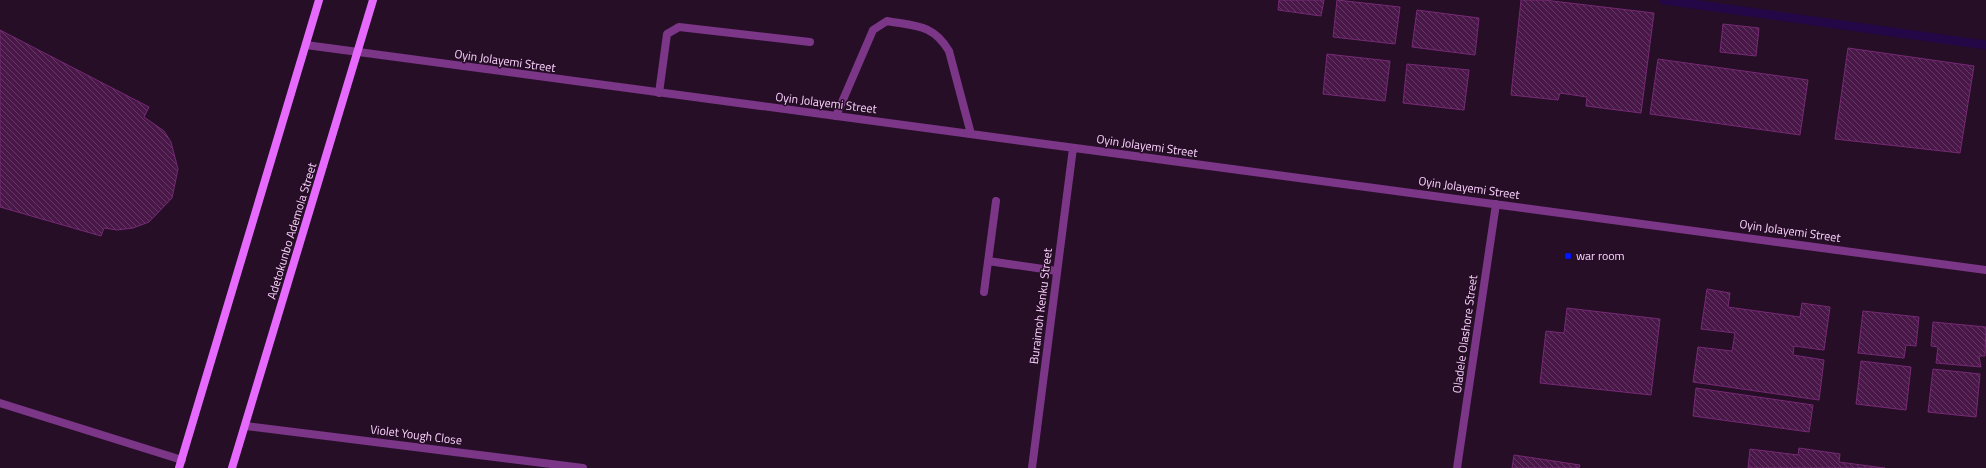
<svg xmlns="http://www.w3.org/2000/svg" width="1986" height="468" viewBox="0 0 1986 468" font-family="'Titillium Web',sans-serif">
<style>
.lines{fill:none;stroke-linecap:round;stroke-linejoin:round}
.stream{stroke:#230746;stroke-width:9}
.building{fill:url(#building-back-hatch);stroke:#762975}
.service{stroke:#7c3688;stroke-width:8}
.minor{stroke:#7c3688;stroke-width:8}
.secondary{stroke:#e76aff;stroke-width:8}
.poi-dot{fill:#0016fe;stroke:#260e27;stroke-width:1.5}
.labels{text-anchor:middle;stroke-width:3;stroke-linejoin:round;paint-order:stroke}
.street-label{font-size:12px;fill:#fcd3ff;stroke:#260e27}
.poi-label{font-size:12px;fill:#fcd3ff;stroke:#260e27;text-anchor:start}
</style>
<defs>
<pattern id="building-back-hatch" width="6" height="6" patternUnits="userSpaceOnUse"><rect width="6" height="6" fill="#491848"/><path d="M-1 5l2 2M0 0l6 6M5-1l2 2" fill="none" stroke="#643963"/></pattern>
</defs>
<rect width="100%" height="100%" fill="#260e27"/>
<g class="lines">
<path class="stream" d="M 1664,0 L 1986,45"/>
</g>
<path class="building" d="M 1279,0 L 1324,0 L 1321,16 L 1278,10 Z
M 1337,0 L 1400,7 L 1395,44 L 1333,37 Z
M 1521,0 L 1544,0 L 1654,13 L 1641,113 L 1586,106 L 1587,97 L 1560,93 L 1558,100 L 1511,95 Z
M 1417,10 L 1479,18 L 1475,55 L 1412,47 Z
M 1723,24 L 1759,28 L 1756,56 L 1720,52 Z
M 0,30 L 149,107 L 144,117 L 164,131 L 171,142 L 178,169 L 172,198 L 149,222 L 133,228 L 117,230 L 104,228 L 101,236 L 0,207 Z
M 1848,48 L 1974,66 L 1960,153 L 1835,139 Z
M 1327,54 L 1390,61 L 1385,101 L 1323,94 Z
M 1658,59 L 1808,80 L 1800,135 L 1650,114 Z
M 1407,64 L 1469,70 L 1464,110 L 1403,103 Z
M 1707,289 L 1730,293 L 1728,307 L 1800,317 L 1802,303 L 1830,307 L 1824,350 L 1794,346 L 1793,355 L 1824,360 L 1819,400 L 1693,382 L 1698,347 L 1732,351 L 1735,333 L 1701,329 Z
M 1567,308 L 1660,319 L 1651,395 L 1540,383 L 1546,331 L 1564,333 Z
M 1863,311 L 1919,317 L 1916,346 L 1906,345 L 1904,358 L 1858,353 Z
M 1933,322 L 1986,327 L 1985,356 L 1979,356 L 1981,367 L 1936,363 L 1938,347 L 1931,346 Z
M 1861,361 L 1911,367 L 1906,410 L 1856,404 Z
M 1933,369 L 1980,374 L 1976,417 L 1928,412 Z
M 1696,388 L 1813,405 L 1809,432 L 1693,416 Z
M 1799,448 L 1840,454 L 1839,462 L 1885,468 L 1748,468 L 1750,449 L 1798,455 Z
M 1514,455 L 1580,465 L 1579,468 L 1512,468 Z"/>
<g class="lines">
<path class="service" d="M 659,93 L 667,34 L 679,27 L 810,42
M 836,116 L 873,30 L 887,21 C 915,26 933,24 949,51 L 971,134
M 988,261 L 1057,271
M 984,292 L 996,201
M 0,403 L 182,460"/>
<path class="minor" d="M 306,45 L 1986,270
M 246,426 L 583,468
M 1032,468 L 1073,148
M 1457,468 L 1496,204"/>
<path class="secondary" d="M 179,468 L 319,0
M 232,468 L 373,0"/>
</g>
<circle class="poi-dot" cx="1568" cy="256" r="4"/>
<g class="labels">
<g class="street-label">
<text transform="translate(505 61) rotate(8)" y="4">Oyin Jolayemi Street</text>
<text transform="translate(826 103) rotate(7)" y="4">Oyin Jolayemi Street</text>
<text transform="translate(1147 146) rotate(8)" y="4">Oyin Jolayemi Street</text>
<text transform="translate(1469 188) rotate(8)" y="4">Oyin Jolayemi Street</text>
<text transform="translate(292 231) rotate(-73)" y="4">Adetokunbo Ademola Street</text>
<text transform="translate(1790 231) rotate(8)" y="4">Oyin Jolayemi Street</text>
<text transform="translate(1041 306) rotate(-83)" y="4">Buraimoh Kenku Street</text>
<text transform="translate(1465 334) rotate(-82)" y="4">Oladele Olashore Street</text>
<text transform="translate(416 435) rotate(7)" y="4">Violet Yough Close</text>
</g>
<g class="poi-label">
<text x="1576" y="260">war room</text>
</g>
</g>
</svg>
